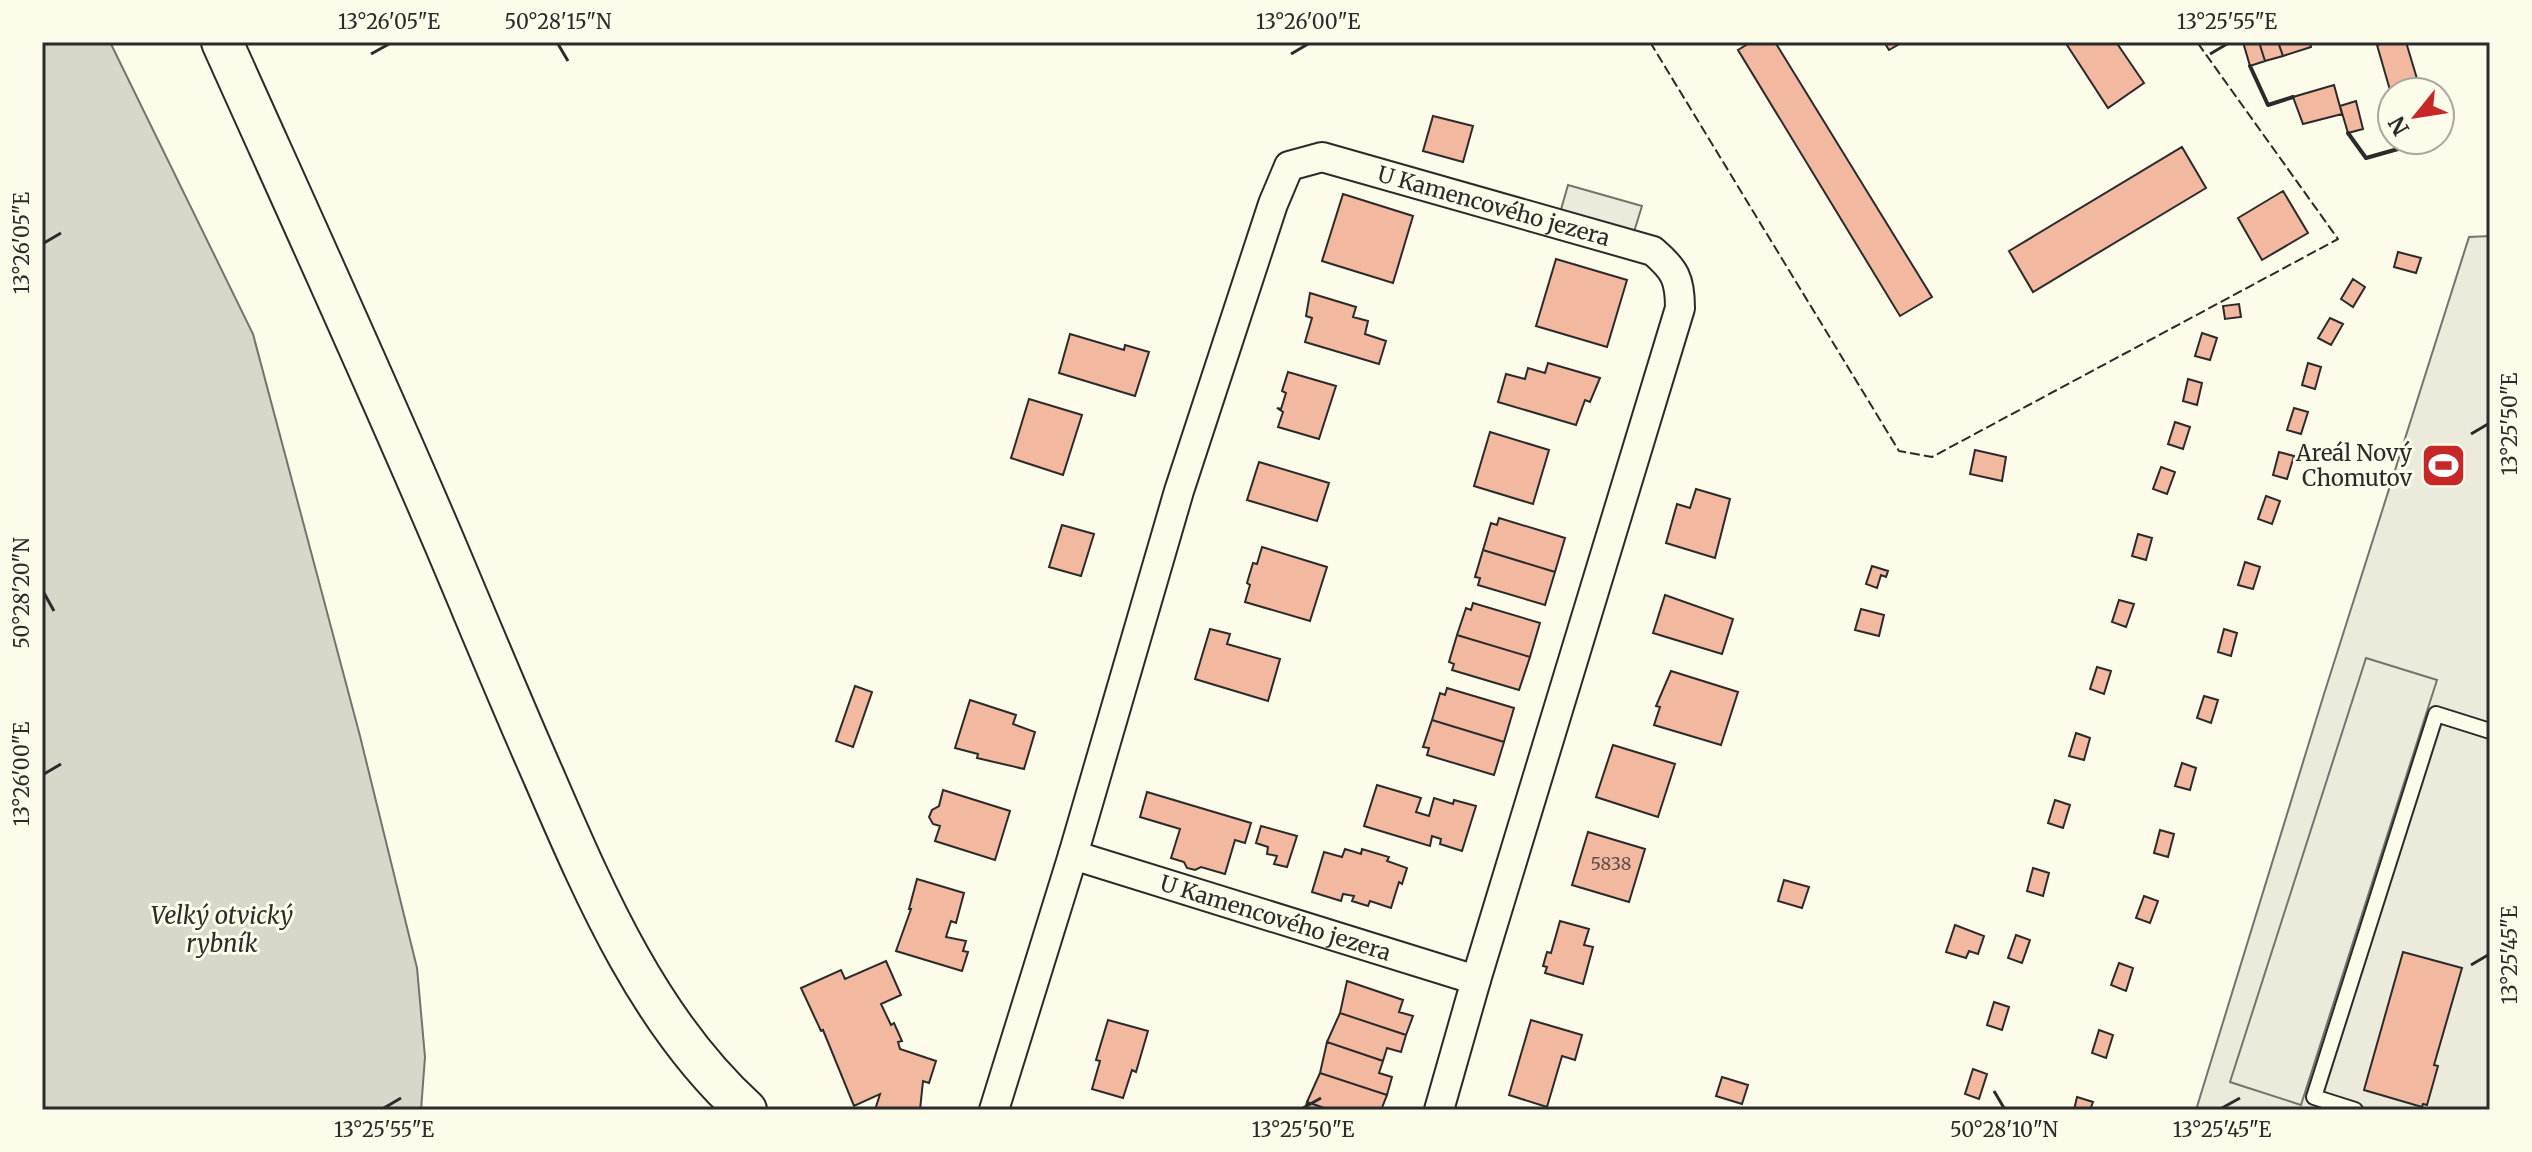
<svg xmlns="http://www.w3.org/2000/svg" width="2532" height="1152" viewBox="0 0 2532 1152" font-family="Merriweather,serif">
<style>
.green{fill:#ecebdb;stroke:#74746e;stroke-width:2}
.parking{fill:#eceadb;stroke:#74746e;stroke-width:2}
.water{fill:#d8d7c9;stroke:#74746e;stroke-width:2}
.building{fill:#f2b8a0;stroke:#2b2b2b;stroke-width:2}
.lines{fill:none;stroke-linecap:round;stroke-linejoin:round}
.lane-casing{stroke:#2b2b2b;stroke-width:18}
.street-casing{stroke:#2b2b2b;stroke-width:32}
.secondary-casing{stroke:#2b2b2b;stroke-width:44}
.lane{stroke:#fdfbea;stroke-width:14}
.street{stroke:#fdfbea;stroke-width:28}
.secondary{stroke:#fdfbea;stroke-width:40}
.fence{stroke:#2b2b2b;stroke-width:2;stroke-dasharray:10 4;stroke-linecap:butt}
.wall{stroke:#2b2b2b;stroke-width:4}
.ticks{fill:none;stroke:#2b2b2b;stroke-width:3}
.labels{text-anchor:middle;stroke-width:6;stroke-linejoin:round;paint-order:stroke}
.number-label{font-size:18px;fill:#5d4e48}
.street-label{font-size:22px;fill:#2b2b2b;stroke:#fdfbea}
.poi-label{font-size:22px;fill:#2b2b2b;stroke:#fdfbea;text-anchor:end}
.water-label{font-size:24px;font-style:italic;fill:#2b2b2b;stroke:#fdfbea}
.neatline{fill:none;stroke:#2b2b2b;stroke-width:3}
.ticks-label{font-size:20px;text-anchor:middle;fill:#2b2b2b}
</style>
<rect width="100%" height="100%" fill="#fdfbea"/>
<path class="green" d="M 2490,236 L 2490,1110 L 2196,1110 L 2324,694 L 2469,237 Z"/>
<path class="parking" d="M 1568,185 L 1642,206 L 1633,235 L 1560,213 Z
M 2366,658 L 2437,680 L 2301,1105 L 2230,1082 Z"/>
<path class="water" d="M 42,42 L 110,42 L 253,334 L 360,736 L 417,968 L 425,1057 L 421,1110 L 42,1110 Z"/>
<path class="building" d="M 1751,42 L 1775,42 L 1932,297 L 1900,316 L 1738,50 Z
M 1884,42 L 1903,42 L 1889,50 Z
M 2065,42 L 2116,42 L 2144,83 L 2108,108 Z
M 2243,42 L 2259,42 L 2265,61 L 2250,66 Z
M 2259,42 L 2278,42 L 2283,56 L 2265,61 Z
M 2278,42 L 2310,42 L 2311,47 L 2283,56 Z
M 2387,42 L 2406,42 L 2421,92 L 2392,92 L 2392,97 L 2377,45 Z
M 2334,85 L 2342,114 L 2303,124 L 2293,97 Z
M 2356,101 L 2363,129 L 2348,133 L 2340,106 Z
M 1433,116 L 1473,126 L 1463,162 L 1423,151 Z
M 2182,147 L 2206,188 L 2033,292 L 2009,251 Z
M 2283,191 L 2308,233 L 2262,260 L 2238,218 Z
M 1343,194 L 1413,216 L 1393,283 L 1322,261 Z
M 2398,252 L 2421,258 L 2416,273 L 2394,267 Z
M 1556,259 L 1627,280 L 1607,347 L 1536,326 Z
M 2353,279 L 2365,287 L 2353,307 L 2341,299 Z
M 1310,293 L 1356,307 L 1353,317 L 1368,321 L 1365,334 L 1386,341 L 1379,364 L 1305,342 L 1312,318 L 1306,316 Z
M 2239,304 L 2241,317 L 2225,319 L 2223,306 Z
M 2330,318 L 2343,324 L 2331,345 L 2318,338 Z
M 2202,333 L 2217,338 L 2210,360 L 2195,356 Z
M 1070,334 L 1124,350 L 1125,345 L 1149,352 L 1135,396 L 1059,373 Z
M 1548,363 L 1600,378 L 1590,402 L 1585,400 L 1576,425 L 1498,402 L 1506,374 L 1525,379 L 1528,368 L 1545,373 Z
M 2308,363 L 2321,367 L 2315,389 L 2302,385 Z
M 1288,372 L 1336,386 L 1319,439 L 1278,427 L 1283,412 L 1277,408 L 1281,409 L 1286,393 L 1282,391 Z
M 2188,379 L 2202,383 L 2197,405 L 2183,401 Z
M 1029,399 L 1082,415 L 1063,475 L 1011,458 Z
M 2294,408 L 2308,412 L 2301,434 L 2287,430 Z
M 2175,422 L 2190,427 L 2183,449 L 2168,444 Z
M 1490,432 L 1549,450 L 1533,504 L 1474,486 Z
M 1975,450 L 2006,457 L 2002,481 L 1970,474 Z
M 2279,452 L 2294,456 L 2287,479 L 2273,475 Z
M 1259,462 L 1329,483 L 1317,521 L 1247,500 Z
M 2161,467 L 2175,472 L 2167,494 L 2153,489 Z
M 1696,489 L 1730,499 L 1715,558 L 1666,543 L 1677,504 L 1690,508 Z
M 2266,496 L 2280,501 L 2272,524 L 2258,519 Z
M 1499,518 L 1565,538 L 1555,572 L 1483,550 L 1491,523 L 1497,525 Z
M 1062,525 L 1094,534 L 1081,576 L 1049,567 Z
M 2138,534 L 2152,538 L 2146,560 L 2132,556 Z
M 1262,547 L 1327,567 L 1310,621 L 1245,602 L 1250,585 L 1247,583 L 1253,563 L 1257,564 Z
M 1483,550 L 1555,572 L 1545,605 L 1478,585 L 1480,578 L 1475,577 Z
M 2245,562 L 2260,567 L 2253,589 L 2238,585 Z
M 1872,566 L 1888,571 L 1886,577 L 1881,575 L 1877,588 L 1866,584 Z
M 1665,595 L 1733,619 L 1722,654 L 1653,633 Z
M 2119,600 L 2134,604 L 2126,627 L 2112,622 Z
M 1473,603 L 1540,623 L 1530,657 L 1457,635 L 1466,608 L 1471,610 Z
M 1861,609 L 1884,615 L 1879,636 L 1855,630 Z
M 1210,629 L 1230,634 L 1227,644 L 1280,659 L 1268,701 L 1195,679 Z
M 2224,629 L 2237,633 L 2231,656 L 2218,652 Z
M 1457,635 L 1530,657 L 1519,690 L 1452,670 L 1454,664 L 1449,662 Z
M 2097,667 L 2111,671 L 2104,694 L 2090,689 Z
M 1671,671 L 1738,692 L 1721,745 L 1654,725 L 1660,707 L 1656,706 Z
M 855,686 L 872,692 L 853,747 L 836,741 Z
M 1447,688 L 1514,708 L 1504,742 L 1432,720 L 1440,693 L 1445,695 Z
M 2204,696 L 2218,700 L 2211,723 L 2197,718 Z
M 970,700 L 1016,715 L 1013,724 L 1035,732 L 1024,769 L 977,758 L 978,754 L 955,748 Z
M 1432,720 L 1504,742 L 1494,775 L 1427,755 L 1429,748 L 1423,747 Z
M 2076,733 L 2090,738 L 2084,760 L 2069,756 Z
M 1613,745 L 1675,764 L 1658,817 L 1596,797 Z
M 2182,763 L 2196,768 L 2190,790 L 2175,786 Z
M 1377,785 L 1421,798 L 1416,812 L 1429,816 L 1434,798 L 1453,804 L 1454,800 L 1476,806 L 1462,851 L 1440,844 L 1441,839 L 1432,836 L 1430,846 L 1364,826 Z
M 943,790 L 1010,811 L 995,860 L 935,841 L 940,826 L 933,824 L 929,817 L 932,810 L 939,806 Z
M 1147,792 L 1251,823 L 1245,843 L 1235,840 L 1225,874 L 1201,867 L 1195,870 L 1187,868 L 1184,862 L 1171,858 L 1180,829 L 1140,817 Z
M 2055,800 L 2070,805 L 2063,828 L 2048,823 Z
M 1261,826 L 1297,836 L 1287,867 L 1274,864 L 1277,856 L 1267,854 L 1268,847 L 1256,843 Z
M 2160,830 L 2174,834 L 2168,857 L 2154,853 Z
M 1588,832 L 1645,849 L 1629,902 L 1572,885 Z
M 1345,849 L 1361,854 L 1362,849 L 1389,857 L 1387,861 L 1407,868 L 1402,884 L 1399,882 L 1391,908 L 1370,901 L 1368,906 L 1352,901 L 1354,896 L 1343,894 L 1341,901 L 1312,892 L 1324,852 L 1342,857 Z
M 2033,868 L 2049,873 L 2043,896 L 2027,891 Z
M 917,879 L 964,893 L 956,923 L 951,921 L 946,937 L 966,941 L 963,951 L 968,952 L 962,971 L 896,951 L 911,909 L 909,909 Z
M 1784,880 L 1809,887 L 1802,908 L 1778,901 Z
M 2144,896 L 2158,901 L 2150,923 L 2136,918 Z
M 1560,921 L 1589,929 L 1584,945 L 1593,947 L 1583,984 L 1545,973 L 1547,967 L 1543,966 L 1547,952 L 1551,953 Z
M 1955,925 L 1984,936 L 1978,954 L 1969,951 L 1966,958 L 1946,952 Z
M 2016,935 L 2030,940 L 2022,963 L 2008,958 Z
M 2403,952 L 2462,968 L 2434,1065 L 2438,1066 L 2427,1105 L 2423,1104 L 2422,1107 L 2364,1090 Z
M 886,961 L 901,995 L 881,1004 L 891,1025 L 894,1023 L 902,1041 L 898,1042 L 900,1049 L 936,1061 L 929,1083 L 923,1081 L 920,1110 L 875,1110 L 880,1094 L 854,1106 L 823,1030 L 821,1031 L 801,988 L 841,970 L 845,979 Z
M 2119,963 L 2133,968 L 2126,991 L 2111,985 Z
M 1347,981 L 1403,1000 L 1399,1012 L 1413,1016 L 1406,1035 L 1340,1013 Z
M 1994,1002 L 2009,1007 L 2002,1030 L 1987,1025 Z
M 1340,1013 L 1406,1035 L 1401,1052 L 1387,1048 L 1383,1061 L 1327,1042 Z
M 1108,1020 L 1148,1031 L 1136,1072 L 1132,1070 L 1123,1098 L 1092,1089 L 1100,1061 L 1096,1060 Z
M 1531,1020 L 1582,1035 L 1575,1060 L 1562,1056 L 1547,1107 L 1509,1095 Z
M 2099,1030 L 2113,1035 L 2106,1058 L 2092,1053 Z
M 1327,1042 L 1383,1061 L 1379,1073 L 1392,1077 L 1387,1095 L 1320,1073 Z
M 1973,1069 L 1987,1074 L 1979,1099 L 1965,1094 Z
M 1320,1073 L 1387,1095 L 1381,1110 L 1330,1110 L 1307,1102 Z
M 1722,1077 L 1748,1085 L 1742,1104 L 1716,1096 Z
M 2077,1097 L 2093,1102 L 2090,1110 L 2074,1110 Z
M 1307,1102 L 1330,1110 L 1305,1110 Z"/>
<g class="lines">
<defs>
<path id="lane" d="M 2355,1110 L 2314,1097 L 2436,714 L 2490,731"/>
<g id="street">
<path id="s1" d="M 1073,855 L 1476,980"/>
<path id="s2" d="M 994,1110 L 1073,855 L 1179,491 L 1273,204 L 1289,166 L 1322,157 L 1653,251 C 1675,270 1680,279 1680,308 L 1476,980 L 1439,1110"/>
</g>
<path id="secondary" d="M 222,42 C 297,209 373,375 445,544 C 478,622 510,700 544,777 C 595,895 649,1022 746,1110"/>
</defs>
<use href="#lane" class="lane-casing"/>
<use href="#street" class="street-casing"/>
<use href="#secondary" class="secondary-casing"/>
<use href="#lane" class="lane"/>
<use href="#street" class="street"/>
<use href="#secondary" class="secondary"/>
<path class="fence" d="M 1650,42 L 1899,451 L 1932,457 L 2338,239 L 2197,42"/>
<path class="wall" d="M 2250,66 L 2268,105 L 2293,97
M 2348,133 L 2366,158 L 2430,140"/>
</g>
<path class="ticks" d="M 558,44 L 568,61M 371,54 L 389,44M 1291,54 L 1308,44M 2210,54 L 2227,44M 44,243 L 61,233M 2471,434 L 2488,424M 44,593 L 54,611M 44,774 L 61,764M 2471,965 L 2488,955M 1994,1091 L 2004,1108M 384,1108 L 401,1098M 1303,1108 L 1321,1098M 2222,1108 L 2240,1098"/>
<defs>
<symbol id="stadium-square" viewBox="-11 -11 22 22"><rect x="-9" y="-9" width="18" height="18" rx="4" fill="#c62828" stroke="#fdfbea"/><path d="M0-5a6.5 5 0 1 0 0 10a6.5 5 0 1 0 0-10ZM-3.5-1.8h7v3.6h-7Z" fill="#fff"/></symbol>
</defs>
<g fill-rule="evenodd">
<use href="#stadium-square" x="2418" y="440" width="51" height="51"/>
</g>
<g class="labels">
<g class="number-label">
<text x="1611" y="870">5838</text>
</g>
<g class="street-label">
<text dy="8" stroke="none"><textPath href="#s2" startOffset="1202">U Kamencového jezera</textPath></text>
<text dy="8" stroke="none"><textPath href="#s1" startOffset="212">U Kamencového jezera</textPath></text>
</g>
<g class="poi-label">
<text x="2412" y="461">Areál Nový<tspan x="2412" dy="25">Chomutov</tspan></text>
</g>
<g class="water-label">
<text x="222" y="924">Velký otvický<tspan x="222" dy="28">rybník</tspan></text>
</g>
</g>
<rect width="2532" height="1152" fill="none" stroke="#fdfbea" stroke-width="88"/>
<g transform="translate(2416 116) rotate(240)"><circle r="38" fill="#fdfbea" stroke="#a9a89e" stroke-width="2"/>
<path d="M0-6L14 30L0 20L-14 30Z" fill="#c62828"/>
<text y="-12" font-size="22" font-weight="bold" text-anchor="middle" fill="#2b2b2b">N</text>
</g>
<rect x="44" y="44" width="2444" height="1064" class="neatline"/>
<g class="ticks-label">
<text x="389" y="29">13°26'05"E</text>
<text x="558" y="29">50°28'15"N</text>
<text x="1308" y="29">13°26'00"E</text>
<text x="2227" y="29">13°25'55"E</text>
<text transform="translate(22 243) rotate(-90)" y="7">13°26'05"E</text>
<text transform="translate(2510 424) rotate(-90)" y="7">13°25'50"E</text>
<text transform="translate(22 593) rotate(-90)" y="7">50°28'20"N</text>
<text transform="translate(22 774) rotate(-90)" y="7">13°26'00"E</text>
<text transform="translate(2510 955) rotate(-90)" y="7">13°25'45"E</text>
<text x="384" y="1137">13°25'55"E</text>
<text x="1303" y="1137">13°25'50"E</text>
<text x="2004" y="1137">50°28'10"N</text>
<text x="2222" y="1137">13°25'45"E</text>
</g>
</svg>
